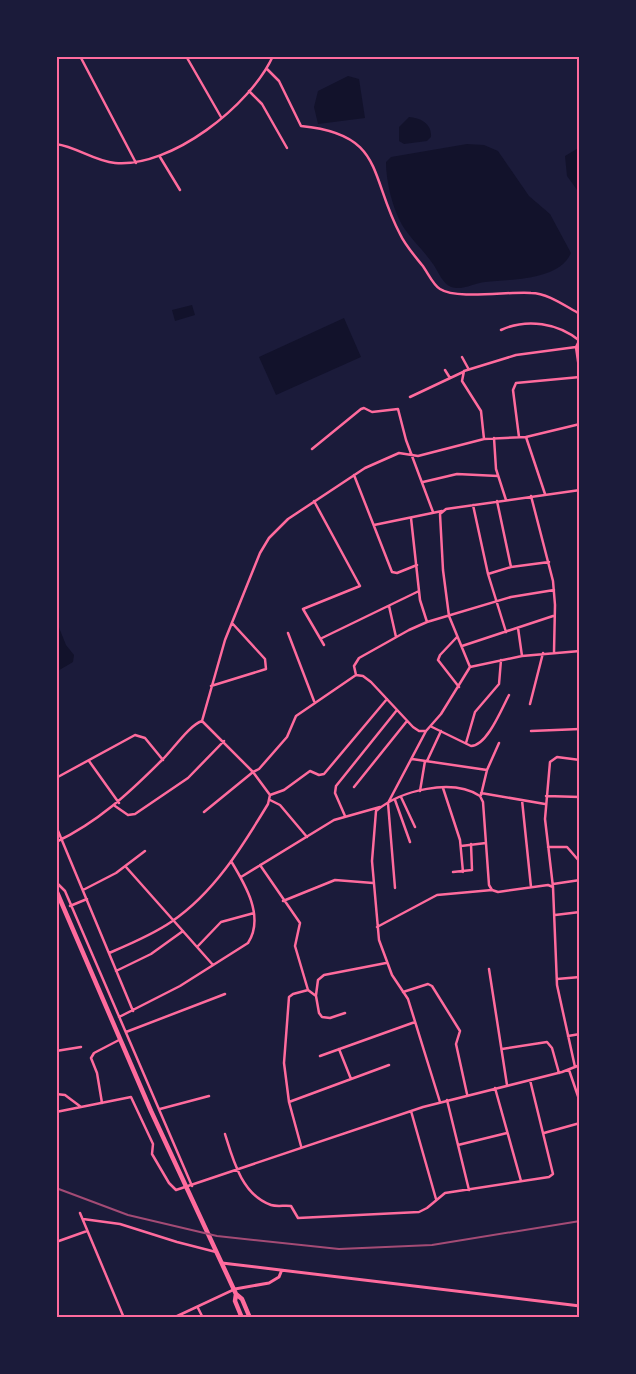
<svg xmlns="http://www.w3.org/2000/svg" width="636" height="1374" viewBox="0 0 636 1374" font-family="'IBM Plex Serif',serif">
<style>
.water{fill:#12122b}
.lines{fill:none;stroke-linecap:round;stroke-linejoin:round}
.minor{stroke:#ff6b9d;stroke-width:2.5}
.tertiary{stroke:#ff6b9d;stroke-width:3}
.primary{stroke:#ff6b9d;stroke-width:4.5}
.rail{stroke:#a44b75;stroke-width:2}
.neatline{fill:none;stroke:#ff6b9d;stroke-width:2}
</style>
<rect width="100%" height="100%" fill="#1b1b3a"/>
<path class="water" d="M 348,76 L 359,79 L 365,118 L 318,124 L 314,107 L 318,91 Z
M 409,117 C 420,118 432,123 431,137 L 427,141 L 404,144 L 399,141 L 399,127 Z
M 467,144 L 484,145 L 498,151 L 529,196 L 550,214 L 571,253 C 559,281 510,279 485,282 C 475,283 461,291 451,287 C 442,283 438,271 433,264 C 424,251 412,240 404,228 C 393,211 386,182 386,162 L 391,157 Z
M 580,147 L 580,194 L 567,176 L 565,156 Z
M 192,305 L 195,315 L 175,321 L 172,310 Z
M 344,318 L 361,357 L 276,395 L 259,357 Z
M 56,620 L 66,645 L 74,655 L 73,662 L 56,672 Z"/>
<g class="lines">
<path class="minor" d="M 80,56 L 136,163
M 186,56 L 221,117
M 267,69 L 279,81 L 301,126 C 385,134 369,176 400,234 C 405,245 414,255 422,265 C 427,271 433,285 440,289 C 457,300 510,291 531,293 C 548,293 565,306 580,314
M 249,91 L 262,104 L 287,148
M 56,144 C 77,147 94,161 115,163 C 171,168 250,106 273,56
M 160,157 L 180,190
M 501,330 C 527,318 558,323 580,341
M 579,341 L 576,347 L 580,375
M 462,357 L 468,368
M 445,370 L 450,378
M 410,397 L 463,372
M 519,437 L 513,390 L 516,383 L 580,377
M 526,437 L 545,494
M 494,438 L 496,469 L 506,500
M 484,439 L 481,411 L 462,381 L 464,371 L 516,355 L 576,347
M 312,449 L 361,409 L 364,408 L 372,412 L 398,409 L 406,440 L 433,512
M 354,475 L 392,572 L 397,573 L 417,565
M 423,482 L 457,474 L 498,476
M 531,496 L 553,581 L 555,605 L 554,652
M 314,501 L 360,586 L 303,609 L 324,645
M 497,501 L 511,567
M 473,505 L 488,574 L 506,632
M 411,518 L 420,600 L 427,622
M 374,525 L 442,511
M 488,574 L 511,567 L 549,562
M 389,606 L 396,637
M 518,628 L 522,656
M 288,633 L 314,701
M 457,637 L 440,655 L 438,660 L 459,687
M 322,638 L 419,591
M 462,646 L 553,616
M 470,667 L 522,656 L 580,651
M 356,675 L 354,666 L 359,658 L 409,630 L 427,622 L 511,597 L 554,590
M 211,686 L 266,669 L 265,659 L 232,623
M 530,704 L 543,653
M 202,721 L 225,640 L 260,553 L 269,538 L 288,519 L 365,468 L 399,453 L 418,456 L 484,439 L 526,437 L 580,424
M 432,727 L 471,746 C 487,746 502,708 509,695
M 531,731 L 580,729
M 466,743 L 475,712 L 499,684 L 501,660
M 412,759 L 487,770
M 89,761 L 119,803
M 427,761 L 441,731
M 56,778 L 135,735 L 145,738 L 163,760
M 354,787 L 407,721
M 443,788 L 460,840 L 463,872
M 420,791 L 425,761
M 481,793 L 545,804
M 270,795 L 284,790 L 310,771 L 319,775 L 324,774 L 387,699
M 481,795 L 487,770 L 499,743
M 546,796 L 580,797
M 401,797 L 415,827
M 270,800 L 280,805 L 307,837
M 395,800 L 410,842
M 522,800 L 531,887
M 115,806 L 128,815 L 135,814 L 188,778 L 224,741
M 345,816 L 335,793 L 336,786 L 397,710
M 56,826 L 133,1011
M 56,842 C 98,822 129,793 161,761 C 172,751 189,725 202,721 L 253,772 L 259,769 L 287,737 L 296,716 L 356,675 L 363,676 L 371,682 L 413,727 L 419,731 L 426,731 L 441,714 L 470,667 L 449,616 L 443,570 L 440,514 L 446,509 L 580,490
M 461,846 L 486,843
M 548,847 L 567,847 L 580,862
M 260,865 L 300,923 L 295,946 L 308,990
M 126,867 L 213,965
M 453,872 L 472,870 L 471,844
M 241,877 L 334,820 L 380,807
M 56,882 L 65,891 L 192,1186
M 553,884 L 580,880
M 553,887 L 545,819 L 550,762 L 557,757 L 580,760
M 395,888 L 388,803 L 426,731
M 83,890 L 116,873 L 145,851
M 283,901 L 335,880 L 373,883
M 70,906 L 87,899
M 555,915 L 580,912
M 377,927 L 437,895 L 492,890
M 198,946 L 221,922 L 254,913
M 109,953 C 130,944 152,935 171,922 C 214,893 242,847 268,804 L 270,795 L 253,772 L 204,812
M 489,969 L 507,1085
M 116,971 L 151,954 L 183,931
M 557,979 L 580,977
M 403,992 L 428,984 L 432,986 L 460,1031 L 456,1044 L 467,1094
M 316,995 L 318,980 L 324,975 L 386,963
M 119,1017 L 180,986 L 248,943 C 265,917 245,884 231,861
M 126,1032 L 225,994
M 568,1036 L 580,1034
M 339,1049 L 351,1079
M 502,1049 L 547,1042 L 552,1048 L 559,1073
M 56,1051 L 81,1047
M 320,1056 L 415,1022
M 569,1070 L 580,1102
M 495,1088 L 521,1181
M 56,1094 L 65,1095 L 81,1107
M 447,1100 L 469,1190
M 289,1102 L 389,1065
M 440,1102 L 408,999 L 392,975 L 379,940 L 372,861 L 376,811 C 401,790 452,778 480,796 L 483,802 L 489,885 L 492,890 L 498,892 L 548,885 L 553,887 L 557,985 L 575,1067
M 102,1103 L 97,1073 L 91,1058 L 94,1053 L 119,1040
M 160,1109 L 209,1096
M 411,1111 L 436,1199
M 56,1112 L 131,1097 L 153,1144 L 152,1154 L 169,1183 L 176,1190 L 423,1107 L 562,1072 L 580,1065
M 544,1133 L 580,1123
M 225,1134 C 233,1160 242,1195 271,1205 C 277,1207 285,1205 291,1206 L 298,1218 L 419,1212 L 427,1208 L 445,1193 L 549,1177 L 553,1174 L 530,1080
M 458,1145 L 507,1133
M 301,1146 L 289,1102 L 284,1063 L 289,997 L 293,994 L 308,990 L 316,996 L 319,1013 L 322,1017 L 330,1018 L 345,1013
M 80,1213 L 124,1318
M 83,1219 L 120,1224 L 177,1242 L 216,1252
M 56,1242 L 87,1231
M 198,1308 L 203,1318
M 56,1315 L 58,1318
M 173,1318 L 235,1289"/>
<path class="tertiary" d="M 222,1263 L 580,1306
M 235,1289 L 269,1283 L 279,1277 L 281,1272"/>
<path class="primary" d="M 56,890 L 151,1111 L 236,1294
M 242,1318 L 235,1301 L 236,1294 L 242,1299 L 250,1318"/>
<path class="rail" d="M 56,1188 L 128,1215 L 217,1236 L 339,1249 L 432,1245 L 580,1221"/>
</g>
<rect width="636" height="1374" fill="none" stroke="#1b1b3a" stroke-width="115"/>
<rect x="58" y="58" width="520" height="1258" class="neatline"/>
</svg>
